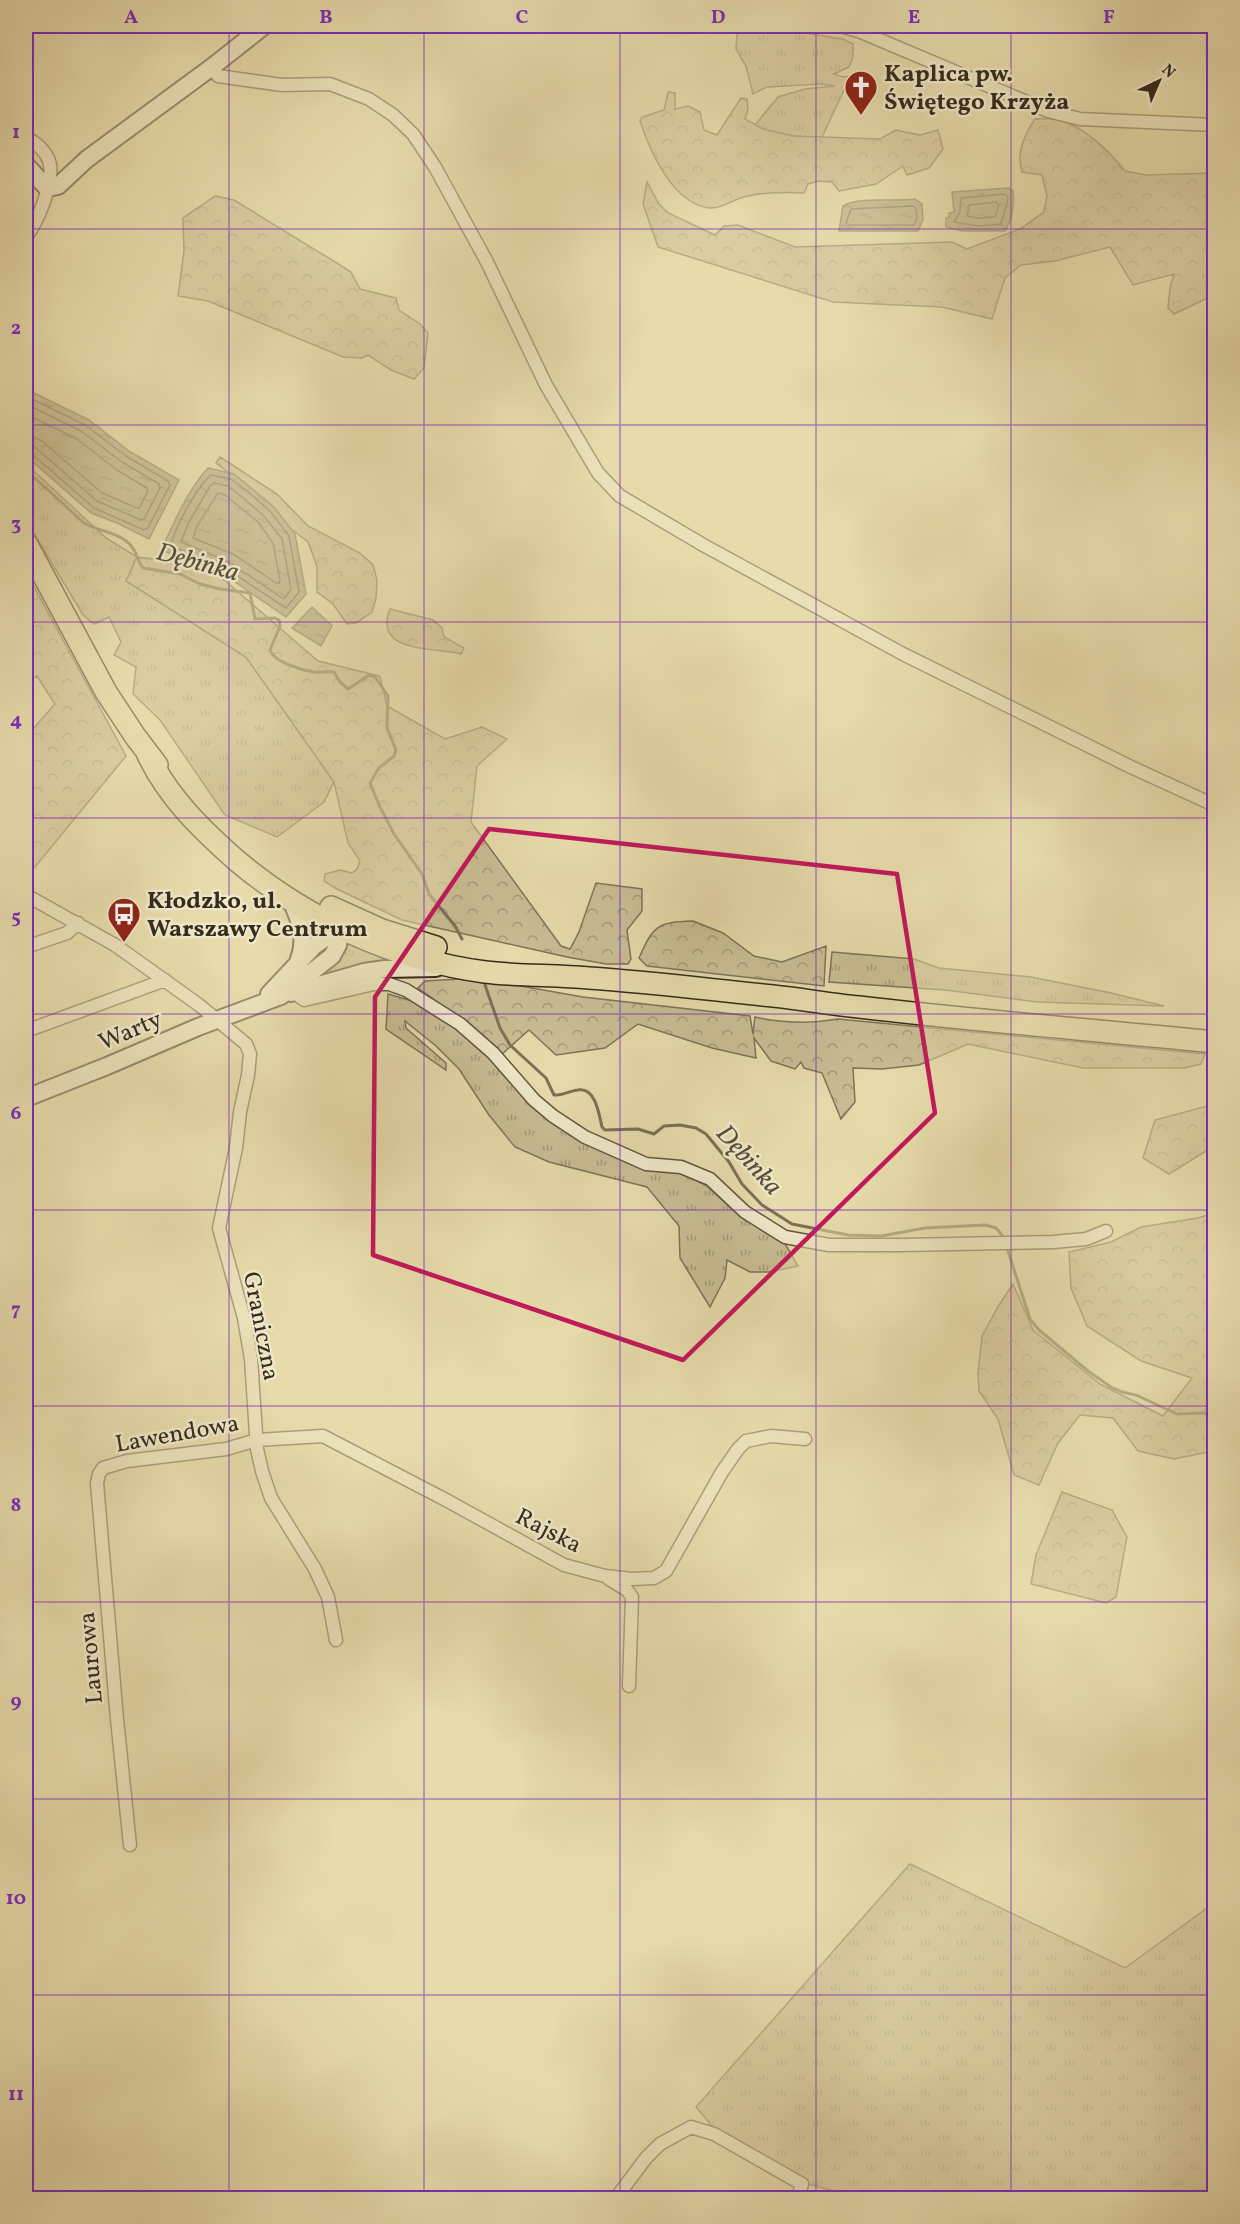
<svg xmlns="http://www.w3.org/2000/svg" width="1240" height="2224" viewBox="0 0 1240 2224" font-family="Vollkorn,serif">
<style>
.grass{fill:url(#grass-tufts);stroke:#7f7459;stroke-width:1.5}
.forest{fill:url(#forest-crowns);stroke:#7f7459;stroke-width:1.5}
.water{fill:url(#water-ripples);stroke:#7b7156;stroke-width:1.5}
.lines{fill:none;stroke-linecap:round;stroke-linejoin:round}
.shore{stroke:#70654d;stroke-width:1.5}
.stream{stroke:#7b7156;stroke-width:3}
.street-casing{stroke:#625742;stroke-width:15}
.secondary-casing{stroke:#352b1e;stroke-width:20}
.highway-casing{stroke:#352b1e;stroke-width:24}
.street{stroke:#efe8c9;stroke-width:12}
.secondary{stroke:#efe8c9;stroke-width:16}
.highway{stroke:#e7dbac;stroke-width:21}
.marked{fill:none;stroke:#c2185b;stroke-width:4.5;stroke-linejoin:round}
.grid{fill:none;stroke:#7b2cbf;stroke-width:1.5;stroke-opacity:0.55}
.labels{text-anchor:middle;stroke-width:5;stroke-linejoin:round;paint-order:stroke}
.poi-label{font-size:24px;font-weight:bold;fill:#352b1e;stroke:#efe8c9;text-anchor:start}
.street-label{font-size:24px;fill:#352b1e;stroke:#efe8c9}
.water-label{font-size:26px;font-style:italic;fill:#584e3a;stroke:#efe8c9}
.neatline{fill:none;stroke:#7b2cbf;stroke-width:2}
.grid-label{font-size:20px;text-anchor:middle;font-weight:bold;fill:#7b2cbf}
</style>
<defs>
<pattern id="grass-tufts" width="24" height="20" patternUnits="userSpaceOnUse" patternTransform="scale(1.5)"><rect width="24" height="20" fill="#c9bd94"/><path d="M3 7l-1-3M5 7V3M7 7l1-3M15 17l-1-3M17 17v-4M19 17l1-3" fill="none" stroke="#a49a78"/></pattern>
<pattern id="forest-crowns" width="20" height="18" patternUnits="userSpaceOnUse" patternTransform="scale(1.5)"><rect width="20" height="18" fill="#c9bd94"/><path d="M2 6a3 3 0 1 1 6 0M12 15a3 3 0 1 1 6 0" fill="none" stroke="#a49a78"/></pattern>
<pattern id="water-ripples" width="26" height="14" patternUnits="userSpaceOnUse" patternTransform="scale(1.5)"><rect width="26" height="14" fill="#aa9f7c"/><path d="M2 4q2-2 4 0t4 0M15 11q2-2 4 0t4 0" fill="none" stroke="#8b8265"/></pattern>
</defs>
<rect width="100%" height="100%" fill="#e7dbac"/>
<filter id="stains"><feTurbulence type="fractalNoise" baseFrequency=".00333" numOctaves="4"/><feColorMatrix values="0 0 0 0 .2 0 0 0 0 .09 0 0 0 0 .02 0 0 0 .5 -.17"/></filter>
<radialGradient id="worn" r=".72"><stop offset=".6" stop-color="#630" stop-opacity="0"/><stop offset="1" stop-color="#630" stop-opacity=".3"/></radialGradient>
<path class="grass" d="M 792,31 L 843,39 L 853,44 L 853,57 L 849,67 L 834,74 L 843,77 L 856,75 L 859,79 L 845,88 L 822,137 C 799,137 776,136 755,125 L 778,97 L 805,89 L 835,86 L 822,84 L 767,87 L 753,94 L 746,66 L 736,49 L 737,32 Z
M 26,464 L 106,538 L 137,557 L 126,581 L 246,657 L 334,782 L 324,802 L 277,837 L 225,815 L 160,720 L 133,694 L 136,667 L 114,655 L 121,642 L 109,617 L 94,624 L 83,615 L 26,520 Z
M 344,936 L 429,966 L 295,990 Z
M 832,952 L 914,959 L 939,968 L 1031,977 L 1111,993 L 1164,1006 L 1038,1002 L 945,990 L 829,982 Z
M 388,994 L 423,1004 L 456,1027 L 491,1057 L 551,1121 L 681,1172 L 707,1186 L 741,1217 L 784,1242 L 798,1266 L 769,1272 L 750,1272 L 727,1260 L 725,1278 L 710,1307 L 680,1258 L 679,1226 L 647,1187 L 549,1162 L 515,1147 L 489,1115 L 459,1069 L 436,1046 L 405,1021 L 406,1028 L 446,1063 L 446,1070 L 386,1029 Z
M 910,1864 L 1125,1968 L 1214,1903 L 1214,2198 L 858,2198 L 805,2183 L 717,2132 L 696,2107 Z"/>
<path class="forest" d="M 668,92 L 675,93 L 675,109 L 688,106 L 700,112 L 704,130 L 717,135 L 741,98 L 747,99 L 748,109 L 745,119 L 763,129 L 793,136 L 880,139 L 896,130 L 920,135 L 938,130 L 943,149 L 929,168 L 907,175 L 903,166 L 876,184 L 839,191 L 832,182 L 818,181 L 808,184 L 804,193 C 784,192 763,192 744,197 C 732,200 722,209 709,208 C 672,203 650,151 640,121 L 642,117 L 664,110 Z
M 1035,119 C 1041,119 1048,118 1054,119 C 1081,123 1108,150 1125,171 L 1146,175 L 1214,173 L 1214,295 L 1174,314 L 1168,308 L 1170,288 L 1174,274 L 1133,285 L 1110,247 L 1055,261 L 1021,265 L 1005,278 L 992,319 L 942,307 L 833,302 L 658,247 L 643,204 L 647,182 L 659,204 L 668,213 L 715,235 L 724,226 L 738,225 L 795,247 L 952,242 L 967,249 L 1020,229 L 1044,212 L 1047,196 L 1042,175 L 1022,172 C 1016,153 1024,135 1035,119 Z
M 215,196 L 234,200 L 340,265 L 351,272 L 360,289 L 396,298 L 399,310 L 420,324 L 428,333 L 424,368 L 414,379 L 391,370 L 368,355 L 362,358 L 343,357 L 208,301 L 178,296 L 184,251 L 183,218 Z
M 220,457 L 277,494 L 308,526 L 360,553 L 373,565 L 377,580 L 376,598 L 372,612 L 356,623 L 347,624 L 333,604 L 317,592 L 317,566 L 308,542 L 291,529 L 255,493 L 216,463 Z
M 137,557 L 208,566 L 318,661 L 380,676 L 387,706 L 445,739 L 482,727 L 507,739 L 477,766 L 471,822 L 561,946 L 570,949 L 579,932 L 596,883 L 642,889 L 642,911 L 627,930 L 631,959 L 628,964 L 606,964 L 567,957 L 402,920 L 337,889 L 324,881 L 325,874 L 340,870 L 352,873 L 357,869 L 360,861 L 348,843 L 334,782 L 246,657 L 126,581 Z
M 26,572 L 126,756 L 26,878 L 26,737 L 55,704 L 37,676 L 26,684 Z
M 390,609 L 433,620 L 442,628 L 444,637 L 464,648 L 461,654 C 436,647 372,654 390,609 Z
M 693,921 L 723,933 L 754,956 L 782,962 L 826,946 L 824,986 L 647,966 L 639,958 C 653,926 657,922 693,921 Z
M 475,978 L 583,997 L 750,1016 L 753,1034 L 755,1017 C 783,1023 810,1024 838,1019 L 1205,1054 L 1201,1064 L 1184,1068 L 1083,1068 L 968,1044 L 919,1065 L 882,1069 L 853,1068 L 855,1102 L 841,1119 L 822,1073 L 804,1068 L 801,1062 L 795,1069 L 771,1061 L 754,1038 L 756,1058 L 712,1048 L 638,1024 L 605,1048 L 556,1055 L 529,1030 L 501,1055 L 461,1019 L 418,988 L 425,981 Z
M 1207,1106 L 1214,1112 L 1214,1146 L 1169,1174 L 1143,1158 L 1155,1120 Z
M 1214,1213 L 1214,1451 L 1174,1459 L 1138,1451 L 1113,1418 L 1080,1415 L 1058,1443 L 1039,1485 L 1014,1475 L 998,1419 L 979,1391 L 978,1373 L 982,1336 L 999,1305 L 1013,1284 L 1033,1330 L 1100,1384 L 1163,1416 L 1192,1378 L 1141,1361 L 1087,1326 L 1071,1288 L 1069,1252 L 1111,1242 L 1141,1227 L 1198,1218 Z
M 1062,1492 L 1112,1510 L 1127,1537 L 1116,1597 L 1106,1603 L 1031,1584 L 1036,1555 Z"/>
<path class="water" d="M 1008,188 L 1013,191 C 1015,203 1012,220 1005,231 L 962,231 L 946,227 L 946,218 L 949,217 L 949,213 L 954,212 L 952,192 Z
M 915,199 L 922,204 L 923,219 L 918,231 L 839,231 L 843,206 C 860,196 894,202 915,199 Z
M 26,389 L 89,420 L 129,451 L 179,480 L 149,539 L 117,523 L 91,513 L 26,456 Z
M 208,468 L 234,474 L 274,507 L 295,534 L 306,594 L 286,617 L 222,573 L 161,550 C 175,521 187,491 208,468 Z
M 312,607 L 332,626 L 321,646 L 292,628 Z"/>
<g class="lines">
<path class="shore" d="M 1004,194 L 1007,196 L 1008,199 L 1001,224 L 978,226 L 954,222 L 960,212 L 961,198 Z
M 996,202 L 999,205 L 995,217 L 978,218 L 967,216 L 969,205 Z
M 913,206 L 916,208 L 917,218 L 914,225 L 849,225 L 846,223 L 851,209 Z
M 26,396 L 85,425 L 126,456 L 168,481 L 170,485 L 148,528 L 144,530 L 94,508 L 32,454 L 26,452
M 26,404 L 81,431 L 122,462 L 159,484 L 160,488 L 144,519 L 141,520 L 97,501 L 36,448 L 26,445
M 26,414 L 77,439 L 117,470 L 147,488 L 148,491 L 140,507 L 137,508 L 102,493 L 42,441 L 33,437 L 26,436
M 212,475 L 231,479 L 247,491 L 270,511 L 289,536 L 299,592 L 286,608 L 225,568 L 171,546 C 173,531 199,482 212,475 Z
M 214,483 L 228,486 L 242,497 L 264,516 L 282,539 L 291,589 L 285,598 L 282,598 L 229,562 L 181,542 L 189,522 L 210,486 Z
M 218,493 L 225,495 L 258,522 L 273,543 L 280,580 L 279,583 L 276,583 L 233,554 L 193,538 L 197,526 Z"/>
<path class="stream" d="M 26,470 L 84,523 C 99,532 121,532 132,547 C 137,553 138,562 143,568 L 180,574 L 200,584 L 220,589 L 250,593 L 255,619 L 275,618 L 279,620 L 280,626 L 270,650 C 274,662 301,670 314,672 C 320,673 327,671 334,672 L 340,682 L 348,689 L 369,675 L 375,677 L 388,696 L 387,728 L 396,750 L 394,756 L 379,768 L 370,783 L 379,805 L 394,834 L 422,874 L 429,894 L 455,926 L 462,939
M 485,985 L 500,1028 L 510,1045 L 546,1078 L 554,1095 C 562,1096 569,1091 578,1090 C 596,1087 599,1115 602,1127 L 605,1130 L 638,1129 L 654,1134 L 664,1126 L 680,1125 L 696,1128 L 706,1134 L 729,1162 L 742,1184 L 762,1205 L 792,1224 L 848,1235 L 881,1236 L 925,1228 L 985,1225 L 996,1228 L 1002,1235
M 1007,1248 L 1030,1319 L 1039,1330 L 1088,1371 L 1111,1387 L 1122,1392 L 1136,1395 L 1177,1414 L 1204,1413 L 1214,1417"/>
<defs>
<path id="street" d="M 841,26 L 861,32 L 1048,111 L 1080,119 L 1214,125
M 212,67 L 218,76 L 282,85 L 330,84 L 369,99 L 393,115 L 413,134 L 435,167 L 487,262 L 546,385 L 598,473 L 620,496 L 705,546 L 903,654 L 1131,767 L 1214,805
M 26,137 C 36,143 48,152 50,165 C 53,185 38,221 26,237
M 26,895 L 115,945 L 199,1005 L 246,1044 L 250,1054 L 248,1075 L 240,1112 L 236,1148 L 219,1228 L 244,1318 L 251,1359 L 257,1449 L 262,1471 L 271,1498 L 315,1569 L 328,1597 L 336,1640
M 26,947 L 67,933 L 78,923
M 294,992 L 304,1000 L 374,984 L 389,984 L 406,990 L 460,1024 L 493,1053 L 534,1100 L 553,1116 L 585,1137 L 646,1164 L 681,1167 L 710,1179 L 745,1212 L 785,1237 L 829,1245 L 902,1245 L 1053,1242 L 1086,1239 L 1106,1231
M 26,1031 L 165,980
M 609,1579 L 627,1590 L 632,1597 L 629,1686
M 130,1845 L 117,1719 L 97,1483 L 99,1474 L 103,1468 L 127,1461 L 226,1449 L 257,1440 L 323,1436 L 446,1500 L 564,1565 L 605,1576 L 632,1579 L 654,1578 L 666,1571 L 722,1472 L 738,1449 L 746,1441 L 771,1436 L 805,1439
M 616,2198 L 646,2158 L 660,2144 L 691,2127 L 714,2134 L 802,2184 L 798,2198"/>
<path id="secondary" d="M 26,165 L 47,188 L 58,186 L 87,159 L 212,67 L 264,26
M 292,903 C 301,923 307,940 298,962
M 291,993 L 364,972 L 385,969 L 436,968
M 269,994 L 314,946 L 340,928
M 26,1098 L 107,1066 L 198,1027 L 281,996 L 332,956 L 338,945 L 340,928 L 345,919"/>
<path id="highway" d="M 26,543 L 106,692 L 135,736 L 157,765
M 148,755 C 168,797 201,829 236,860 C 306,919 394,960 485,972 C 520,976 554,975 589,978 C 650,982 712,990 773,996 C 801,999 830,1004 859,1007 C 977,1021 1096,1030 1214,1042
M 331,907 L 382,930 L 436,947"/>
</defs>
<use href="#street" class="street-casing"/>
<use href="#secondary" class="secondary-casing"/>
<use href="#highway" class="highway-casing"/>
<use href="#street" class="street"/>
<use href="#secondary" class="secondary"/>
<use href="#highway" class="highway"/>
</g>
<path d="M0 0H1240V2224H0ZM 489,829 L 897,874 L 935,1113 L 683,1360 L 373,1255 L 375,997 Z" fill="#e7dbac" fill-opacity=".55" fill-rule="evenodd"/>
<path class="marked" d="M 489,829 L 897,874 L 935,1113 L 683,1360 L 373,1255 L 375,997 Z"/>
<path class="grid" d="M 229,26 L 229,2198M 424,26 L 424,2198M 620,26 L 620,2198M 816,26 L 816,2198M 1011,26 L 1011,2198M 26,229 L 1214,229M 26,425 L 1214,425M 26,622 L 1214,622M 26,818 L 1214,818M 26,1014 L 1214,1014M 26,1210 L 1214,1210M 26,1406 L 1214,1406M 26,1602 L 1214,1602M 26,1799 L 1214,1799M 26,1995 L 1214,1995"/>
<defs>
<symbol id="church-pin" viewBox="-11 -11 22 30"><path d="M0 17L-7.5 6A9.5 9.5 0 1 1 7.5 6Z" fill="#8f2418" stroke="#efe8c9"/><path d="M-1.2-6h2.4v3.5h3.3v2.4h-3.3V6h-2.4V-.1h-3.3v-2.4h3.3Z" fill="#fff"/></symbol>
<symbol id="bus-pin" viewBox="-11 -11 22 30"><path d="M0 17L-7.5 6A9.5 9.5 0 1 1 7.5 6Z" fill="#8f2418" stroke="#efe8c9"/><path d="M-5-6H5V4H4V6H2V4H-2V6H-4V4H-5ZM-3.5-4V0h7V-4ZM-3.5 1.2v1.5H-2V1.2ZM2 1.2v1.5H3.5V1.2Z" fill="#fff"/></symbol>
</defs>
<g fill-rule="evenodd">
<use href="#church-pin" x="842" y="68" width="38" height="52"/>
<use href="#bus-pin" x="105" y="895" width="38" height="52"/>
</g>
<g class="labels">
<g class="poi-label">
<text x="884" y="81">Kaplica pw.<tspan x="884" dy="28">Świętego Krzyża</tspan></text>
<text x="147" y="908">Kłodzko, ul.<tspan x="147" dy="28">Warszawy Centrum</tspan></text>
</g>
<g class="street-label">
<text transform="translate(130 1030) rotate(-23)" y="8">Warty</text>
<text transform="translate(262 1326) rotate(79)" y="8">Graniczna</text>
<text transform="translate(177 1433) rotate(-10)" y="8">Lawendowa</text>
<text transform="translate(549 1530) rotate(27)" y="8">Rajska</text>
<text transform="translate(90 1658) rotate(-95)" y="8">Laurowa</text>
</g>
<g class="water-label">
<text transform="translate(198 561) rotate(15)" y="9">Dębinka</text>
<text transform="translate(750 1159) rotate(48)" y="9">Dębinka</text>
</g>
</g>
<rect width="1240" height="2224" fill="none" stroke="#e7dbac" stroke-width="66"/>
<g transform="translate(1159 81) rotate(44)" stroke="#efe8c9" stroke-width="4.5" paint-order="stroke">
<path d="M0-4.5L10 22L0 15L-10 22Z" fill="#352b1e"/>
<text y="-9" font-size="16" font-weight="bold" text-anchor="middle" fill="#352b1e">N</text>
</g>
<rect x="33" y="33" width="1174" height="2158" class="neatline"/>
<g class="grid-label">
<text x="131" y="23">A</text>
<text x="326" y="23">B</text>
<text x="522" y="23">C</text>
<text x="718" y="23">D</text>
<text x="914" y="23">E</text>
<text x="1109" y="23">F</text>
<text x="16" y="138">1</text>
<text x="16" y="334">2</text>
<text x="16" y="530">3</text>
<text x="16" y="726">4</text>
<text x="16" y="923">5</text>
<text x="16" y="1119">6</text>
<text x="16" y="1315">7</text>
<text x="16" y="1511">8</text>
<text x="16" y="1707">9</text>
<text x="16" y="1904">10</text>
<text x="16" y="2100">11</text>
</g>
<rect width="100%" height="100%" filter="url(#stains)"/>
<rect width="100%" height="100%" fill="url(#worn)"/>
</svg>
